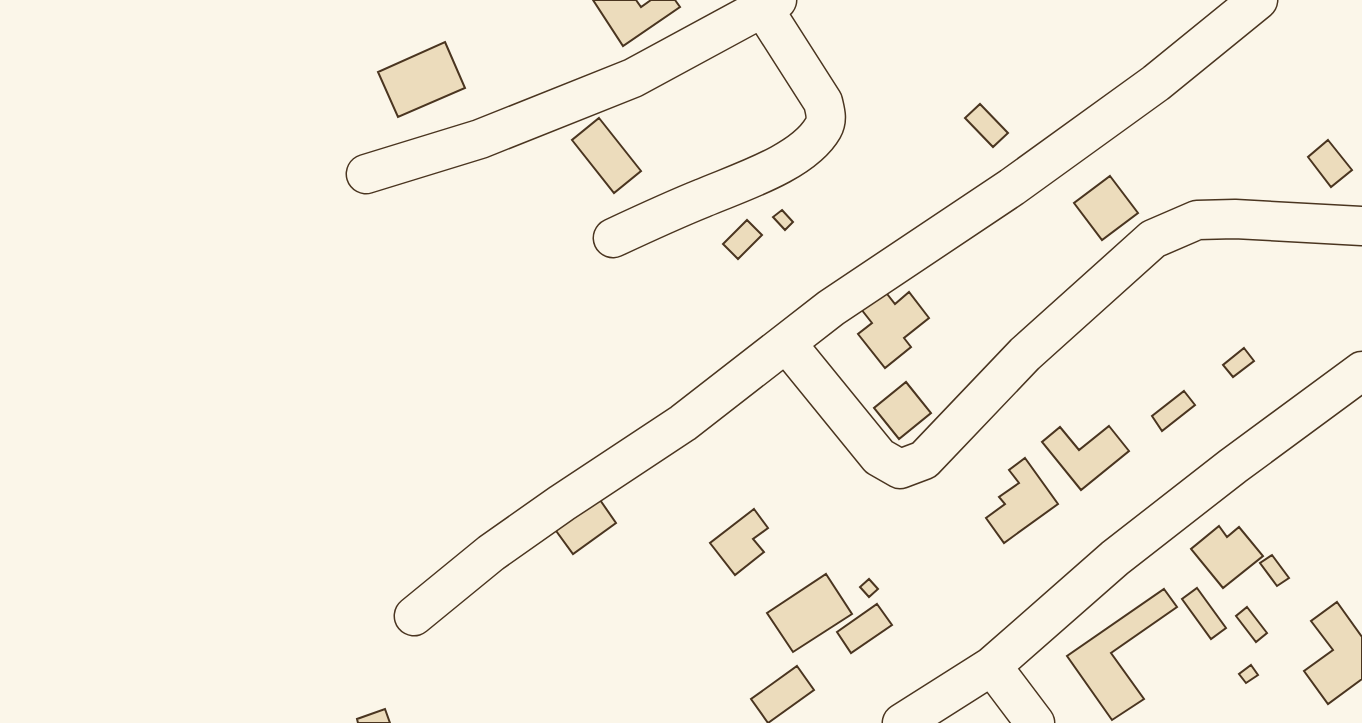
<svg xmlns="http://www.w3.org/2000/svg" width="1362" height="723" viewBox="0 0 1362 723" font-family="Manrope,sans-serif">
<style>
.building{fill:#ecdcbc;stroke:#4a3520;stroke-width:2}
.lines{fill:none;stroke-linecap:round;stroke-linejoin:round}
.minor-casing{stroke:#4a3520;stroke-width:41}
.minor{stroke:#fbf6e9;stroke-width:38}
</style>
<rect width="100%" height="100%" fill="#fbf6e9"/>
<path class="building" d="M 593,0 L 636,0 L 641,7 L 651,0 L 675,0 L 680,7 L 623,46 Z
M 445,42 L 465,88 L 398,117 L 378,72 Z
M 980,104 L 1008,133 L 993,147 L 965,118 Z
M 599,118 L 641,171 L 614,193 L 572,140 Z
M 1328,140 L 1352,170 L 1331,187 L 1308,157 Z
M 1110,176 L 1138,213 L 1102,240 L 1074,203 Z
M 782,210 L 793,222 L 785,230 L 773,217 Z
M 747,220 L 762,235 L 738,259 L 723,244 Z
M 884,290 L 895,304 L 909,292 L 929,318 L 904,338 L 911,347 L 885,368 L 858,334 L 872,323 L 861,309 Z
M 1244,348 L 1254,361 L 1233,377 L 1223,365 Z
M 906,382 L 931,413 L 899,439 L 874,408 Z
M 1184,391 L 1195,405 L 1162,431 L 1152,416 Z
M 1109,426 L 1129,451 L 1081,490 L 1042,442 L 1060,427 L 1079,450 Z
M 1025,458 L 1058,504 L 1004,543 L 986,518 L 1005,504 L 999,497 L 1019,483 L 1009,470 Z
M 598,497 L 616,523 L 573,554 L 554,528 Z
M 754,509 L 768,528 L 753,539 L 764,552 L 735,575 L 710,543 Z
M 1219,526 L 1227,537 L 1239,527 L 1263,556 L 1223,588 L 1191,549 Z
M 1272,555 L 1289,578 L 1277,586 L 1260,563 Z
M 826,574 L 852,614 L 793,652 L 767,613 Z
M 869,579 L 878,589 L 869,597 L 860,587 Z
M 1197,588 L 1226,628 L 1211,639 L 1182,599 Z
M 1164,589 L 1177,607 L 1111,653 L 1144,699 L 1112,720 L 1067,656 Z
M 1337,602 L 1362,637 L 1362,679 L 1328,704 L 1304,671 L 1333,650 L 1311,621 Z
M 877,604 L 892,625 L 851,653 L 837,632 Z
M 1247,607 L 1267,633 L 1256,642 L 1236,616 Z
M 1251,665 L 1258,675 L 1246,683 L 1239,674 Z
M 797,666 L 814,690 L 768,723 L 751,699 Z
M 385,709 L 390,723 L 358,723 L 357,719 Z"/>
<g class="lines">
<defs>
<path id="minor" d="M 366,174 L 480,139 L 633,78 L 777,0
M 613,238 C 643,224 673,210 703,198 C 738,183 803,163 823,128 C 828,119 825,111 823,102 L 763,8
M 787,344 L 879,457 L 900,469 L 924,460 L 1025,354 L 1153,239 L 1197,220 L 1235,219 L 1362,226
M 414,616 L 491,553 L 562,503 L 683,423 L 831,308 L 1012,187 L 1156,83 L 1258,0
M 992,666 L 1035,723
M 902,723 L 992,666 L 1115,558 L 1233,466 L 1362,371"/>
</defs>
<use href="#minor" class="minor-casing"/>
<use href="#minor" class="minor"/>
</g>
</svg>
